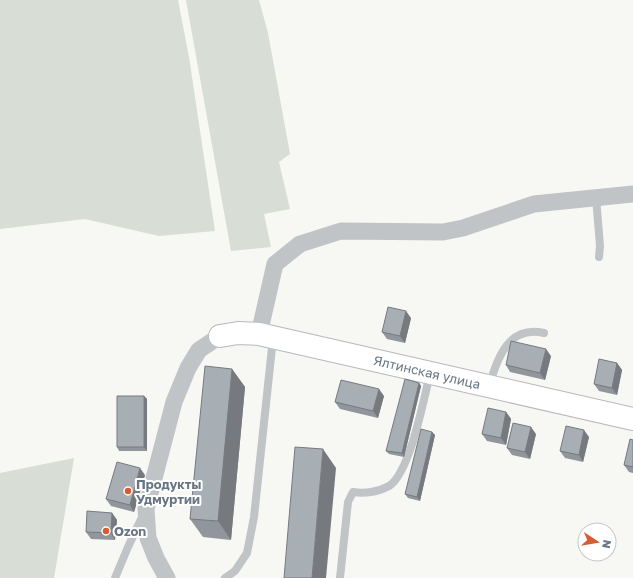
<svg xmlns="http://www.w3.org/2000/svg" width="633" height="578" viewBox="0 0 633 578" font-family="'Golos Text',sans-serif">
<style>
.green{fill:#d8ddd5}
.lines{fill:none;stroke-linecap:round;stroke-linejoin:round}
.secondary-casing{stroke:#b5b9bd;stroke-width:24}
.lane{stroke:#c0c4c7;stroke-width:8}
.street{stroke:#c0c4c7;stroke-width:17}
.secondary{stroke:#fff;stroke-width:22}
.wall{fill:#90969b}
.shaded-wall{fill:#767a7e}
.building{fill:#a8afb4;stroke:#767a7e}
.poi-dot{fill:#d85c32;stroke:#fff;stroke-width:1.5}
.labels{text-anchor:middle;stroke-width:4;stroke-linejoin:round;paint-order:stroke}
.street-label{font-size:13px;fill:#687683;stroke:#fff}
.poi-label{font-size:13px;font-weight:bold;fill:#687683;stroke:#fff;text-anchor:start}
</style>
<rect width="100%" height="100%" fill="#f7f7f4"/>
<path class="green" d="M 0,0 L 178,0 L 189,57 L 215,231 L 159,236 L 85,219 L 0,229 Z
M 186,0 L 259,0 L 268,33 L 290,154 L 279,162 L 290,209 L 264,214 L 271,247 L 231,251 Z
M 74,458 L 54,578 L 0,578 L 0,473 Z"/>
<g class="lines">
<defs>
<path id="secondary" d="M 220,336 L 238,333 L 259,334 L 633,419"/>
</defs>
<use href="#secondary" class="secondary-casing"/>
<path class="lane" d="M 596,197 L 600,246 L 599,257
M 489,386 C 498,358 508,325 544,333
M 115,578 L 128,547 L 143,515
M 225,578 L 235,571 L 247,553 L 254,517 L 273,338
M 340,578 L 348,502 L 353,492 C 364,494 378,492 389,486 C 410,473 424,398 430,374"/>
<path class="street" d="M 259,334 L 275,264 L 300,244 L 341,231 L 443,232 L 463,228 L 534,204 L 633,194
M 167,578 L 156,558 L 148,538 L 146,509 L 174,402 L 188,368 L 199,350 L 220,336"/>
<use href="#secondary" class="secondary"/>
</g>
<path class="wall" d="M 411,318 L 405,343 L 387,339 L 382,332 Z
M 551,356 L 545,380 L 510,372 L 506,365 Z
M 617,363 L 622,370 L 617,395 L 599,391 L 594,384 Z
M 232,369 L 245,387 L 231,540 L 203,537 L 190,519 Z
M 419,383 L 421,386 L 404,457 L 389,454 L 386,451 Z
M 144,396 L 147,399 L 147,451 L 119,451 L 117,447 Z
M 384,396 L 378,418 L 340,409 L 335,402 Z
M 506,412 L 511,419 L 506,445 L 487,441 L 482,434 Z
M 432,432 L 435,435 L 420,501 L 408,498 L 405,494 Z
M 536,434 L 530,459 L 512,455 L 507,448 Z
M 589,437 L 583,462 L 565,458 L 560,451 Z
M 633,440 L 633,473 L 629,472 L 624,465 Z
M 145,475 L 134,512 L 111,506 L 106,499 Z
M 112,513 L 117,520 L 115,540 L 91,539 L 86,532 Z"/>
<path class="shaded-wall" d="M 406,311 L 411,318 L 405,343 L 400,336 Z
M 546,349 L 551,356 L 545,380 L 540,373 Z
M 617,363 L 622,370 L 617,395 L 612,388 Z
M 232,369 L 245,387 L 231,540 L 218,521 Z
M 419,383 L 421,386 L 404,457 L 402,453 Z
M 379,389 L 384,396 L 378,418 L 373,411 Z
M 144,396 L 147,399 L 147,451 L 144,447 Z
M 506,412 L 511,419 L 506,445 L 501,438 Z
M 531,427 L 536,434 L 530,459 L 525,452 Z
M 584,430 L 589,437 L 583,462 L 579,455 Z
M 432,432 L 435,435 L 420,501 L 417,497 Z
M 323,449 L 336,468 L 326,578 L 312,578 Z
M 140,468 L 145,475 L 134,512 L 130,505 Z
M 112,513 L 117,520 L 115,540 L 111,533 Z"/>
<path class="building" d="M 388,307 L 406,311 L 400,336 L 382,332 Z
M 511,341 L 546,349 L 540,373 L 506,365 Z
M 599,359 L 617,363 L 612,388 L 594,384 Z
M 205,366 L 232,369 L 218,521 L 190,519 Z
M 405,379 L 419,383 L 402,453 L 386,451 Z
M 341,380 L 379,389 L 373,411 L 335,402 Z
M 117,396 L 144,396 L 144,447 L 117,447 Z
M 488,408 L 506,412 L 501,438 L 482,434 Z
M 513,423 L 531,427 L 525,452 L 507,448 Z
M 566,426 L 584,430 L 579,455 L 560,451 Z
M 421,429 L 432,432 L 417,497 L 405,494 Z
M 630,439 L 633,440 L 633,467 L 624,465 Z
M 295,447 L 323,449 L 312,578 L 284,578 Z
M 117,462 L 140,468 L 130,505 L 106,499 Z
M 87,511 L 112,513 L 111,533 L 86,532 Z"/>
<g class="poi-dot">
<circle cx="128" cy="491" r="4"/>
<circle cx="106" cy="531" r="4"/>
</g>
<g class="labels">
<g class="street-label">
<text transform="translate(427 372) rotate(13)" y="5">Ялтинская улица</text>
</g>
<g class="poi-label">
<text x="136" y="489">Продукты<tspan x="136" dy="15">Удмуртии</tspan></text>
<text x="114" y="536">Ozon</text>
</g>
</g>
<g transform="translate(597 542) rotate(102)"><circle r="19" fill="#ffffff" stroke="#c3c8cd"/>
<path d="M0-3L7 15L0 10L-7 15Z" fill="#d85c32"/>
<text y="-6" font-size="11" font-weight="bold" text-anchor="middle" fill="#687683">N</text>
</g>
</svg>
